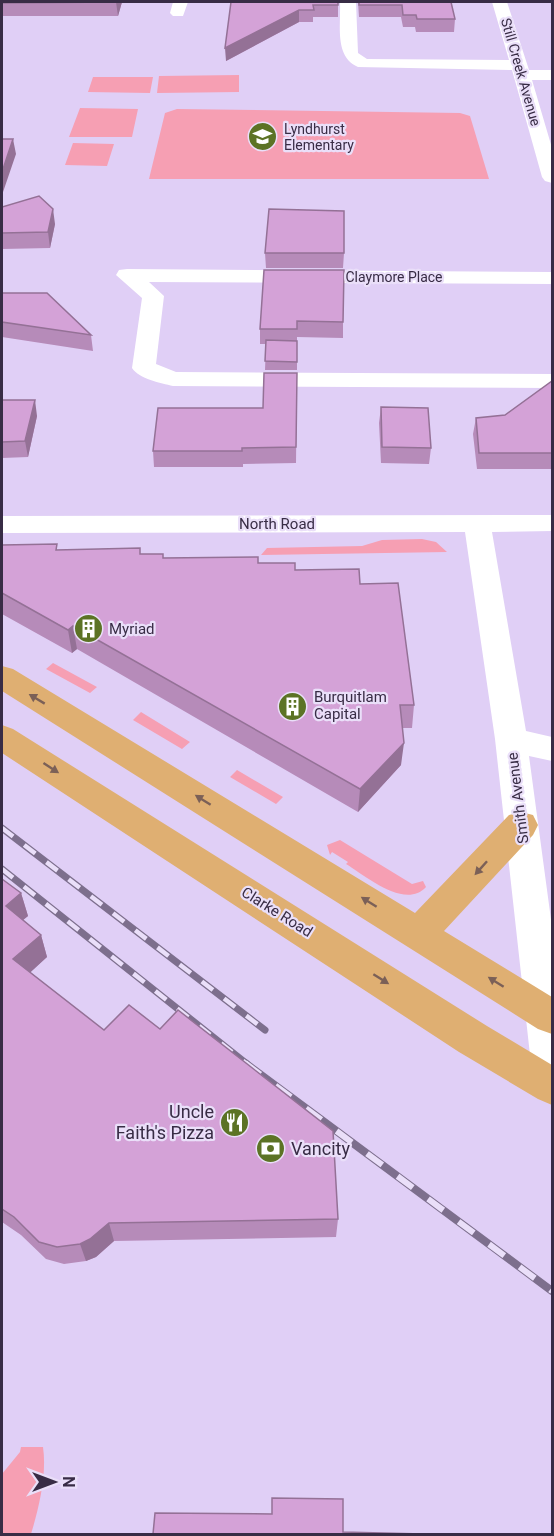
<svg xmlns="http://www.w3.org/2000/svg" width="554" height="1536" viewBox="0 0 554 1536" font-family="Roboto,sans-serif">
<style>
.green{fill:#f69fb3}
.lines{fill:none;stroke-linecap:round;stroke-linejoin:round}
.minor{fill:#fff;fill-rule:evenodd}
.major{fill:#dfaf72;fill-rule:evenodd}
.rail-far1-casing{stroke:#7d6f8d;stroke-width:7}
.rail-casing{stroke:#7d6f8d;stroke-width:8}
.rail-far1{stroke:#eadff9;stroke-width:4.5;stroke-dasharray:14;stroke-linecap:butt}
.rail{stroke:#eadff9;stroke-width:6;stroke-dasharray:19;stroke-linecap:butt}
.wall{fill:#b68bb9}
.shaded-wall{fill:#947196}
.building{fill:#d4a2d7;stroke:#947196;stroke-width:1.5}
.oneway{fill:#7b6057}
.labels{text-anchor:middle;stroke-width:4.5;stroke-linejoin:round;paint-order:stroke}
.far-street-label{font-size:14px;fill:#382c45;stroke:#eadff9}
.far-poi-label{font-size:14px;fill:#382c45;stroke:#eadff9;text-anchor:start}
.street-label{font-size:15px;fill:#382c45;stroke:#eadff9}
.poi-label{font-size:15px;fill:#382c45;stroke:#eadff9;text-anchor:start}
.near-poi-label{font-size:18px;fill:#382c45;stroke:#eadff9;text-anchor:end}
</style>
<rect width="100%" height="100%" fill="#e0cff6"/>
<path class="green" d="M 239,75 L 239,92 L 157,93 L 159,76 Z
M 93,77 L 153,77 L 150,93 L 88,92 Z
M 80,108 L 138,109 L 132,137 L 69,137 Z
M 177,109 L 460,113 L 470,116 L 489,179 L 149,179 L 165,113 Z
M 73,143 L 114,144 L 107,166 L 65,165 Z
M 422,539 L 436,542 L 447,552 L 261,555 L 267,548 L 362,546 L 382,540 Z
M 53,663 L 97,687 L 90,693 L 46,669 Z
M 141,712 L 190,742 L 182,749 L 133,720 Z
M 237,770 L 283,797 L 276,804 L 230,777 Z
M 340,840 L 412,884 L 423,881 L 426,887 C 405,910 366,876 346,864 L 348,862 L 332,852 L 330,855 L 327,845 Z
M 21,1447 L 43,1447 C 47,1474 39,1508 31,1534 L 2,1534 L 2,1474 L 20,1452 Z"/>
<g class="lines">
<path class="minor" d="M 173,2 L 188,2 L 183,16 L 173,16 L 170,13 Z
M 340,2 L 356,2 L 358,53 L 367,59 L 509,60 L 492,2 L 507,2 L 529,70 L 552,70 L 552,80 L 532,80 L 552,148 L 552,183 L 545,181 L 542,177 L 512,70 L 358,67 C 334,57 341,25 340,2 Z
M 127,269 L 552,272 L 552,284 L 149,282 L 164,296 L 156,364 L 176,372 L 552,374 L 552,388 L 173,386 C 161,383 139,379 132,368 L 142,298 L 116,275 L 119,270 Z
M 552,515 L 552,531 L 492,532 L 526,731 L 552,737 L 552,761 L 529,756 L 552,927 L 552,1091 L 538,1086 L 532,1073 L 495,739 L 465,532 L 2,533 L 2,516 Z"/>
<path class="major" d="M 2,666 L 13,669 L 415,913 L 509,815 L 521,812 L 533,815 L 538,825 L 533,835 L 444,931 L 552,997 L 552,1034 L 538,1029 L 2,691 Z
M 2,725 L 13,729 L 487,1026 L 552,1065 L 552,1105 L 538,1099 L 459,1052 L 2,753 Z"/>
<defs>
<path id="rail-far1" d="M 2,828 L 265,1030
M 2,869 L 247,1064"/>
<path id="rail" d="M 245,1063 L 552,1291"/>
</defs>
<use href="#rail-far1" class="rail-far1-casing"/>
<use href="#rail" class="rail-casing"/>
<use href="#rail-far1" class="rail-far1"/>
<use href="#rail" class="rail"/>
</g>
<path class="wall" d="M 2,2 L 122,2 L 118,16 L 2,16 Z
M 231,2 L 338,2 L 338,17 L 313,17 L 313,22 L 299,22 L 226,61 Z
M 358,2 L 451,2 L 455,19 L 454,32 L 416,32 L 415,27 L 403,27 L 401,17 L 359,17 Z
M 2,207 L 55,224 L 50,248 L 2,249 Z
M 265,253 L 344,253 L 343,268 L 266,268 Z
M 264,270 L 343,322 L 343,338 L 297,337 L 297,370 L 265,370 L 266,344 L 260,344 L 260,329 Z
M 2,293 L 91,335 L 93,351 L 2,337 Z
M 297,373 L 296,463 L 243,464 L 243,467 L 154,467 L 153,451 L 263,408 Z
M 552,381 L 552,469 L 477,469 L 473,434 L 476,418 L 505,415 Z
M 2,400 L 37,416 L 28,457 L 2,458 Z
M 381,407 L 431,448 L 429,464 L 381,463 L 379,423 Z
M 2,545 L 58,550 L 140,548 L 140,554 L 164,558 L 258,563 L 295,570 L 360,584 L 414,705 L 412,728 L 402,728 L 401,765 L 358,812 L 77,649 L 72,653 L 2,614 Z
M 2,879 L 21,893 L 28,916 L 23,920 L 41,935 L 47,957 L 30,972 L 338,1219 L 336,1237 L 114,1241 L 96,1257 L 86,1261 L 64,1264 L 46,1259 L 21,1235 L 2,1222 Z"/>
<path class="shaded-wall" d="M 116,2 L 122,2 L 118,16 Z
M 299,10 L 299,22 L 226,61 L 225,48 Z
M 13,139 L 16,154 L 2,195 L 2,172 Z
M 53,209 L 55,224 L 50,248 L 48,232 Z
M 35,400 L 37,416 L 28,457 L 25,441 Z
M 73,626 L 77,649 L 72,653 L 68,630 Z
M 404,743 L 401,765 L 358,812 L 360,789 Z
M 21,893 L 28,916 L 12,929 L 6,906 Z
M 41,935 L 47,957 L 20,982 L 13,959 Z
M 109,1223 L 114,1241 L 96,1257 L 86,1261 L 80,1244 Z"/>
<path class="building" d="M 2,2 L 117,2 L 116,2 L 2,3 Z
M 231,2 L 338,2 L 338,5 L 313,5 L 314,10 L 299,10 L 225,48 Z
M 359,2 L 451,2 L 455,19 L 417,19 L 416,15 L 403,15 L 402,5 L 359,5 Z
M 2,139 L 13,139 L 2,172 Z
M 39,196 L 53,209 L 48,232 L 2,233 L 2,207 Z
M 269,209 L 344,211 L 344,253 L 265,253 Z
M 264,270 L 344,270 L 343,322 L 297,321 L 297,329 L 260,329 Z
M 2,293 L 47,293 L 91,335 L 2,322 Z
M 266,340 L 297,341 L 297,362 L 265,361 Z
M 264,373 L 297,373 L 296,447 L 242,448 L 242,451 L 153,451 L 158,408 L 263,408 Z
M 552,381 L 552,453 L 479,453 L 476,418 L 505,415 Z
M 2,400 L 35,400 L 25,441 L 2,442 Z
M 381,407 L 428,408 L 431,448 L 382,447 Z
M 57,544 L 56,550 L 140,548 L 140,554 L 163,554 L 163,558 L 258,557 L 258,563 L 295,563 L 295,570 L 359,569 L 360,584 L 398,583 L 414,705 L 400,705 L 404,743 L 360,789 L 73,626 L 68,630 L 2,593 L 2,545 Z
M 2,879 L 21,893 L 6,906 L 41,935 L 13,959 L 104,1030 L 129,1005 L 160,1029 L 178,1010 L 333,1131 L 338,1219 L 109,1223 L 90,1239 L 80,1244 L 57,1247 L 39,1242 L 14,1217 L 2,1209 Z
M 272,1498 L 343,1499 L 343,1532 L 423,1534 L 153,1534 L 155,1513 L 272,1514 Z"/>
<defs><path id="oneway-solid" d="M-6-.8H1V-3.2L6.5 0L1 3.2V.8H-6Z" transform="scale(1.5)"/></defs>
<g class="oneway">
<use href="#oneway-solid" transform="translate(37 699) rotate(-149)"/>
<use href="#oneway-solid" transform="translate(51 768) rotate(33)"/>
<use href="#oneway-solid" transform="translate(203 800) rotate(-148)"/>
<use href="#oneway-solid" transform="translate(481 868) rotate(132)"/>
<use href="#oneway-solid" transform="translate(369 902) rotate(-148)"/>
<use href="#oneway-solid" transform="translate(381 979) rotate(32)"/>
<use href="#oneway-solid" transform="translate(496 982) rotate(-148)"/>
</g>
<defs>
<symbol id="school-disc" viewBox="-11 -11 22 22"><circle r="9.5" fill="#5c7325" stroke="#eadff9"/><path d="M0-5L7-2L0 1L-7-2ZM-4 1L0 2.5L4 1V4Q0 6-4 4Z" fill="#fff"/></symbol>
<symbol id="building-disc" viewBox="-11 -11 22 22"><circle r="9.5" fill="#5c7325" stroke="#eadff9"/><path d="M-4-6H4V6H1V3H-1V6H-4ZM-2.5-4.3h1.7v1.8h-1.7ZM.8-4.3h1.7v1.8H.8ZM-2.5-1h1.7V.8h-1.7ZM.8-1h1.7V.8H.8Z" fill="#fff"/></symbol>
<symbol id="restaurant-disc" viewBox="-11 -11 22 22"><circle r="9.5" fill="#5c7325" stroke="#eadff9"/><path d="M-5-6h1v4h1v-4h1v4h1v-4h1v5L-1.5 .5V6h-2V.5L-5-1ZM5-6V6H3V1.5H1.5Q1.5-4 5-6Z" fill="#fff"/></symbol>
<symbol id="bank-disc" viewBox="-11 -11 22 22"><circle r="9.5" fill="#5c7325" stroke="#eadff9"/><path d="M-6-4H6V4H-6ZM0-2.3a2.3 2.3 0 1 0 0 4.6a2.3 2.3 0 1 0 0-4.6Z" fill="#fff"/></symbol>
</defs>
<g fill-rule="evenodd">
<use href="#school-disc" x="246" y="120" width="33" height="33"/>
<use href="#building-disc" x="72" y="612" width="33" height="33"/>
<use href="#building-disc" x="276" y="690" width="33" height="33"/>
<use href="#restaurant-disc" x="218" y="1106" width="33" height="33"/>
<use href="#bank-disc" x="254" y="1132" width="33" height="33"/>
</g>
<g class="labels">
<g class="far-street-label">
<text transform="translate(521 72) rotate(74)" y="5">Still Creek Avenue</text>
<text x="394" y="282">Claymore Place</text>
</g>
<g class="far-poi-label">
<text x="284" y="134">Lyndhurst<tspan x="284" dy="16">Elementary</tspan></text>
</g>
<g class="street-label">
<text x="277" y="529">North Road</text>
<text transform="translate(518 798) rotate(-97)" y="5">Smith Avenue</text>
<text transform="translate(277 912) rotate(32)" y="5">Clarke Road</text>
</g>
<g class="poi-label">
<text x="109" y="634">Myriad</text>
<text x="314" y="702">Burquitlam<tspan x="314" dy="17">Capital</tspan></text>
</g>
<g class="near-poi-label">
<text x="214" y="1118">Uncle<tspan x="214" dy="21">Faith's Pizza</tspan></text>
<text x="291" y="1155" text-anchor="start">Vancity</text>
</g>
</g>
<rect width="554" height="1536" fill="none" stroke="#382c45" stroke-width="6"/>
<g transform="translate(54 1482) rotate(90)" stroke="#eadff9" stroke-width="4.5" paint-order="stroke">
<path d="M0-4.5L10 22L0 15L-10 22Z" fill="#382c45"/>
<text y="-9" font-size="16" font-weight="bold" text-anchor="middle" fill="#382c45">N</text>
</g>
</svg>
